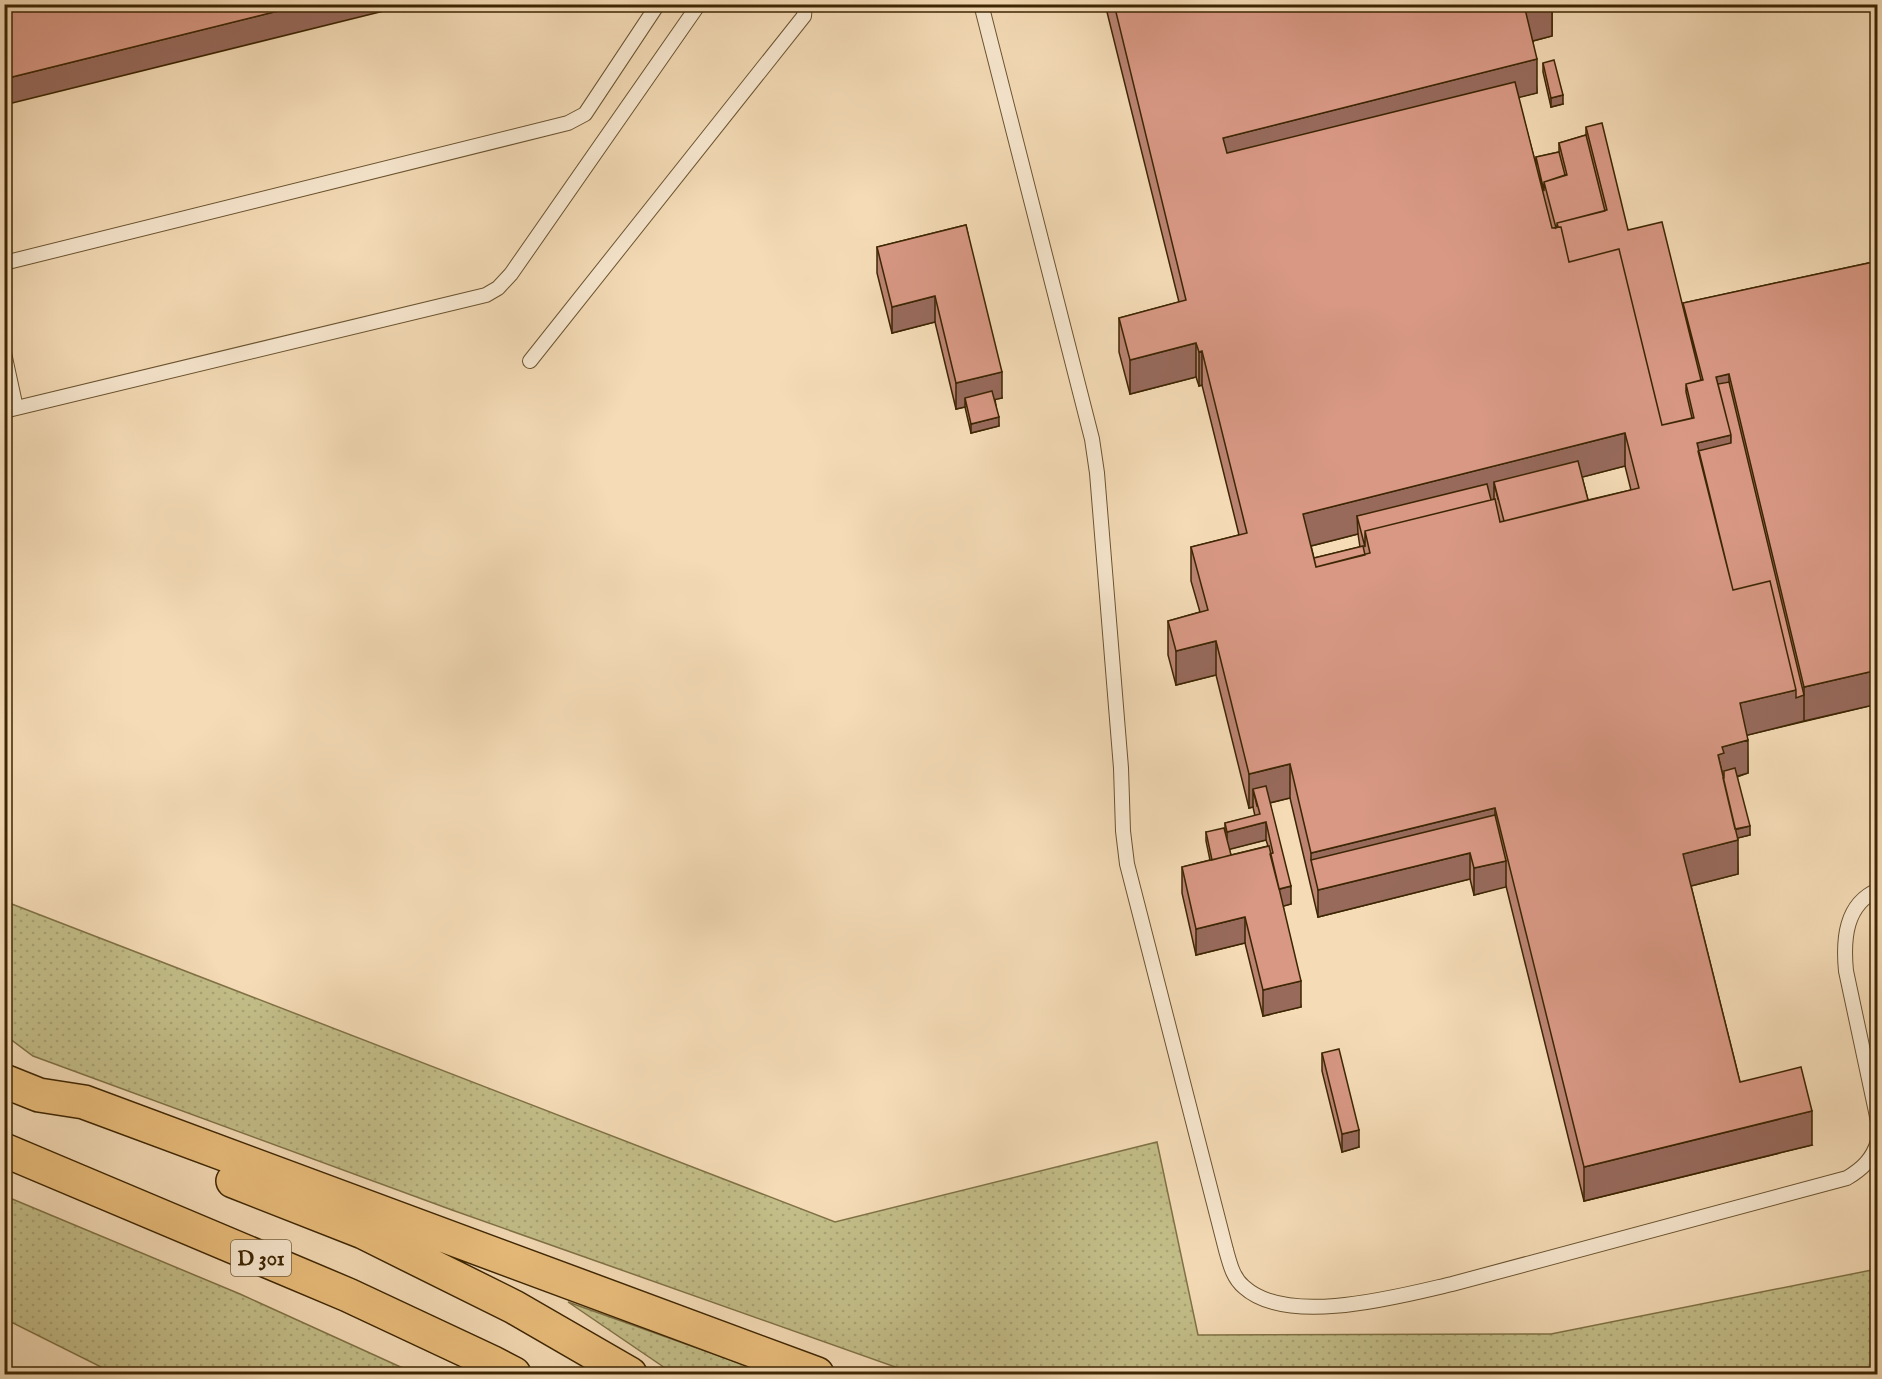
<svg xmlns="http://www.w3.org/2000/svg" width="1882" height="1379" viewBox="0 0 1882 1379" font-family="'IM FELL English',serif">
<style>
.grass{fill:url(#grass-dots);stroke:#807246;stroke-width:1.5}
.lines{fill:none;stroke-linecap:round;stroke-linejoin:round}
.service-casing{stroke:#6b5430;stroke-width:16}
.trunk-casing{stroke:#3d2603;stroke-width:36}
.service{stroke:#f8e8d0;stroke-width:14}
.trunk{stroke:#eabe7c;stroke-width:33}
.wall{fill:#ba8372;stroke:#3d2603;stroke-width:1.5;fill-rule:evenodd}
.shaded-wall{fill:#976a5c;stroke:#3d2603;stroke-width:1.5}
.building{fill:#d89884;stroke:#3d2603;stroke-width:1.5;fill-rule:evenodd}
.labels{text-anchor:middle;stroke-width:6;stroke-linejoin:round;paint-order:stroke}
.shield{fill:#f8e8d0;stroke:#756040;stroke-width:1.5}
.shield-label{font-size:21px;font-weight:bold;fill:#3d2603}
</style>
<defs>
<pattern id="grass-dots" width="8" height="8" patternUnits="userSpaceOnUse" patternTransform="scale(1.5)"><rect width="8" height="8" fill="#c3be89"/><path d="M2 2h.1M6 6h.1" fill="none" stroke="#a8a375" stroke-width="1.8" stroke-linecap="round"/></pattern>
</defs>
<rect width="100%" height="100%" fill="#f5dcb7"/>
<filter id="stains"><feTurbulence type="fractalNoise" baseFrequency=".00333" numOctaves="4"/><feColorMatrix values="0 0 0 0 .2 0 0 0 0 .09 0 0 0 0 .02 0 0 0 .5 -.17"/></filter>
<radialGradient id="worn" r=".72"><stop offset=".6" stop-color="#630" stop-opacity="0"/><stop offset="1" stop-color="#630" stop-opacity=".3"/></radialGradient>
<path class="grass" d="M 4,901 L 835,1222 L 1157,1142 L 1198,1335 L 1551,1334 L 1877,1269 L 1877,1374 L 915,1374 L 452,1210 L 33,1056 L 5,1035 Z
M 5,1196 L 240,1294 L 416,1374 L 115,1374 L 5,1319 Z
M 568,1302 L 770,1374 L 674,1374 Z"/>
<g class="lines">
<defs>
<path id="service" d="M 981,4 L 1092,439 L 1097,473 L 1121,768 L 1123,831 L 1127,864 L 1226,1250 C 1230,1264 1233,1278 1244,1287 C 1288,1327 1400,1296 1452,1284 L 1847,1178 C 1862,1169 1873,1159 1878,1141
M 4,263 L 568,123 L 585,114 L 658,4
M 4,353 L 16,408
M 530,361 L 804,16 L 805,4
M 4,411 L 486,295 L 498,288 L 511,274 L 699,4
M 1878,890 C 1845,904 1843,940 1846,971 L 1878,1121"/>
<path id="trunk" d="M 4,1081 L 39,1095 L 84,1102 L 817,1374
M 4,1150 L 348,1295 L 491,1362 L 514,1374
M 233,1181 L 363,1232 L 514,1307 L 630,1374"/>
</defs>
<use href="#service" class="service-casing"/>
<use href="#trunk" class="trunk-casing"/>
<use href="#service" class="service"/>
<use href="#trunk" class="trunk"/>
</g>
<path class="wall" d="M 1105,4 L 1552,4 L 1552,36 L 1533,41 L 1537,93 L 1518,97 L 1536,165 L 1536,157 L 1559,152 L 1559,143 L 1586,135 L 1586,127 L 1628,230 L 1683,310 L 1683,303 L 1878,261 L 1878,704 L 1747,735 L 1748,773 L 1737,777 L 1750,835 L 1737,838 L 1738,874 L 1691,886 L 1740,1082 L 1812,1145 L 1584,1201 L 1506,886 L 1474,895 L 1470,879 L 1318,917 L 1290,798 L 1270,803 L 1291,904 L 1283,906 L 1301,1007 L 1263,1016 L 1245,943 L 1196,955 L 1182,893 L 1182,867 L 1210,860 L 1206,841 L 1206,832 L 1225,833 L 1225,823 L 1255,816 L 1253,807 L 1249,808 L 1216,675 L 1176,685 L 1168,655 L 1168,621 L 1200,612 L 1191,581 L 1191,547 L 1239,535 L 1202,385 L 1199,386 L 1196,377 L 1130,394 L 1119,352 L 1119,318 L 1179,302 ZM 1625,466 L 1631,490 L 1588,500 L 1582,477 ZM 1358,534 L 1360,547 L 1314,558 L 1311,546 ZM 1266,840 L 1268,846 L 1231,855 L 1229,849 Z
M 1543,63 L 1563,104 L 1551,107 L 1543,72 Z
M 966,225 L 1002,398 L 995,399 L 999,426 L 971,433 L 965,407 L 956,409 L 935,322 L 892,333 L 877,273 L 877,247 Z
M 1322,1053 L 1359,1147 L 1342,1152 L 1322,1071 Z"/>
<path class="shaded-wall" d="M 306,4 L 412,4 L 4,105 L 4,79 Z
M 1544,4 L 1552,4 L 1552,36 L 1525,43 L 1525,9 Z
M 1537,59 L 1537,93 L 1223,171 L 1223,138 Z
M 1563,95 L 1563,104 L 1551,107 L 1551,98 Z
M 935,296 L 935,322 L 892,333 L 892,307 Z
M 1196,343 L 1196,377 L 1130,394 L 1130,360 Z
M 1202,351 L 1202,385 L 1199,386 L 1199,352 Z
M 1002,372 L 1002,398 L 967,406 L 965,398 L 965,407 L 956,409 L 956,383 Z
M 1729,374 L 1729,408 L 1722,409 L 1716,377 Z
M 999,417 L 999,426 L 971,433 L 971,424 Z
M 1625,433 L 1625,466 L 1498,499 L 1494,482 L 1494,500 L 1357,516 L 1358,534 L 1303,548 L 1303,514 Z
M 1731,435 L 1731,469 L 1703,476 L 1697,443 Z
M 1216,641 L 1216,675 L 1176,685 L 1176,651 Z
M 1878,670 L 1878,704 L 1804,721 L 1804,687 Z
M 1796,690 L 1804,695 L 1804,721 L 1740,737 L 1740,703 Z
M 1748,740 L 1748,773 L 1724,780 L 1718,755 L 1722,747 Z
M 1290,764 L 1290,798 L 1257,806 L 1253,789 L 1253,807 L 1249,808 L 1249,774 Z
M 1495,808 L 1495,841 L 1311,860 L 1311,853 Z
M 1266,822 L 1266,840 L 1227,850 L 1227,832 Z
M 1750,826 L 1750,835 L 1730,840 L 1730,831 Z
M 1738,840 L 1738,874 L 1683,888 L 1683,854 Z
M 1470,853 L 1470,879 L 1318,917 L 1318,890 Z
M 1506,861 L 1506,887 L 1474,895 L 1474,868 Z
M 1291,886 L 1291,904 L 1277,908 L 1277,890 Z
M 1245,917 L 1245,943 L 1196,955 L 1196,929 Z
M 1301,981 L 1301,1007 L 1263,1016 L 1263,990 Z
M 1812,1111 L 1812,1145 L 1584,1201 L 1584,1167 Z
M 1359,1130 L 1359,1147 L 1342,1152 L 1342,1134 Z"/>
<path class="building" d="M 4,4 L 306,4 L 4,79 Z
M 1114,4 L 1544,4 L 1525,9 L 1537,59 L 1223,138 L 1227,153 L 1515,82 L 1552,228 L 1561,227 L 1569,262 L 1619,249 L 1662,425 L 1694,418 L 1686,384 L 1703,380 L 1683,303 L 1878,261 L 1878,670 L 1804,687 L 1729,374 L 1716,377 L 1731,435 L 1697,443 L 1733,590 L 1770,581 L 1796,690 L 1740,703 L 1748,740 L 1722,747 L 1724,753 L 1718,755 L 1738,840 L 1683,854 L 1740,1082 L 1801,1067 L 1812,1111 L 1584,1167 L 1495,808 L 1311,853 L 1290,764 L 1249,774 L 1216,641 L 1176,651 L 1168,621 L 1208,610 L 1191,547 L 1247,533 L 1202,351 L 1199,352 L 1196,343 L 1130,360 L 1119,318 L 1186,300 ZM 1625,433 L 1639,488 L 1500,522 L 1495,499 L 1365,531 L 1370,553 L 1316,567 L 1303,514 Z
M 1554,60 L 1563,95 L 1551,98 L 1543,63 Z
M 1602,123 L 1628,230 L 1662,222 L 1701,380 L 1686,384 L 1686,392 L 1692,418 L 1662,425 L 1619,249 L 1569,262 L 1561,227 L 1558,227 L 1557,223 L 1607,210 L 1586,127 Z
M 1586,135 L 1605,211 L 1557,223 L 1557,227 L 1556,228 L 1544,182 L 1567,175 L 1559,143 Z
M 1559,152 L 1565,175 L 1544,182 L 1544,191 L 1536,157 Z
M 966,225 L 1002,372 L 956,383 L 935,296 L 892,307 L 877,247 Z
M 1729,382 L 1804,695 L 1796,698 L 1796,690 L 1770,581 L 1733,590 L 1698,451 L 1731,443 L 1731,435 L 1718,384 Z
M 992,391 L 999,417 L 971,424 L 965,398 Z
M 1578,461 L 1588,500 L 1504,521 L 1494,482 Z
M 1487,484 L 1491,500 L 1365,531 L 1365,547 L 1357,516 Z
M 1363,546 L 1365,555 L 1316,567 L 1314,558 Z
M 1735,768 L 1750,826 L 1735,829 L 1723,778 L 1724,778 L 1724,771 Z
M 1266,786 L 1291,886 L 1279,889 L 1270,854 L 1273,853 L 1266,822 L 1227,832 L 1225,823 L 1260,814 L 1253,789 Z
M 1495,815 L 1506,861 L 1474,868 L 1470,853 L 1318,890 L 1311,860 Z
M 1224,828 L 1231,855 L 1212,860 L 1206,832 Z
M 1269,846 L 1301,981 L 1263,990 L 1245,917 L 1196,929 L 1182,867 Z
M 1339,1049 L 1359,1130 L 1342,1134 L 1322,1053 Z"/>
<g class="labels">
<rect class="shield" x="231" y="1240" width="60" height="36" rx="4.5"/>
<g class="shield-label">
<text x="261" y="1265">D 301</text>
</g>
</g>
<rect width="1882" height="1379" fill="none" stroke="#f5dcb7" stroke-width="24"/>
<rect x="6" y="6" width="1870" height="1367" fill="none" stroke="#3d2603" stroke-width="3"/>
<rect x="12" y="12" width="1858" height="1355" fill="none" stroke="#3d2603" stroke-width="1.5"/>
<rect width="100%" height="100%" filter="url(#stains)"/>
<rect width="100%" height="100%" fill="url(#worn)"/>
</svg>
